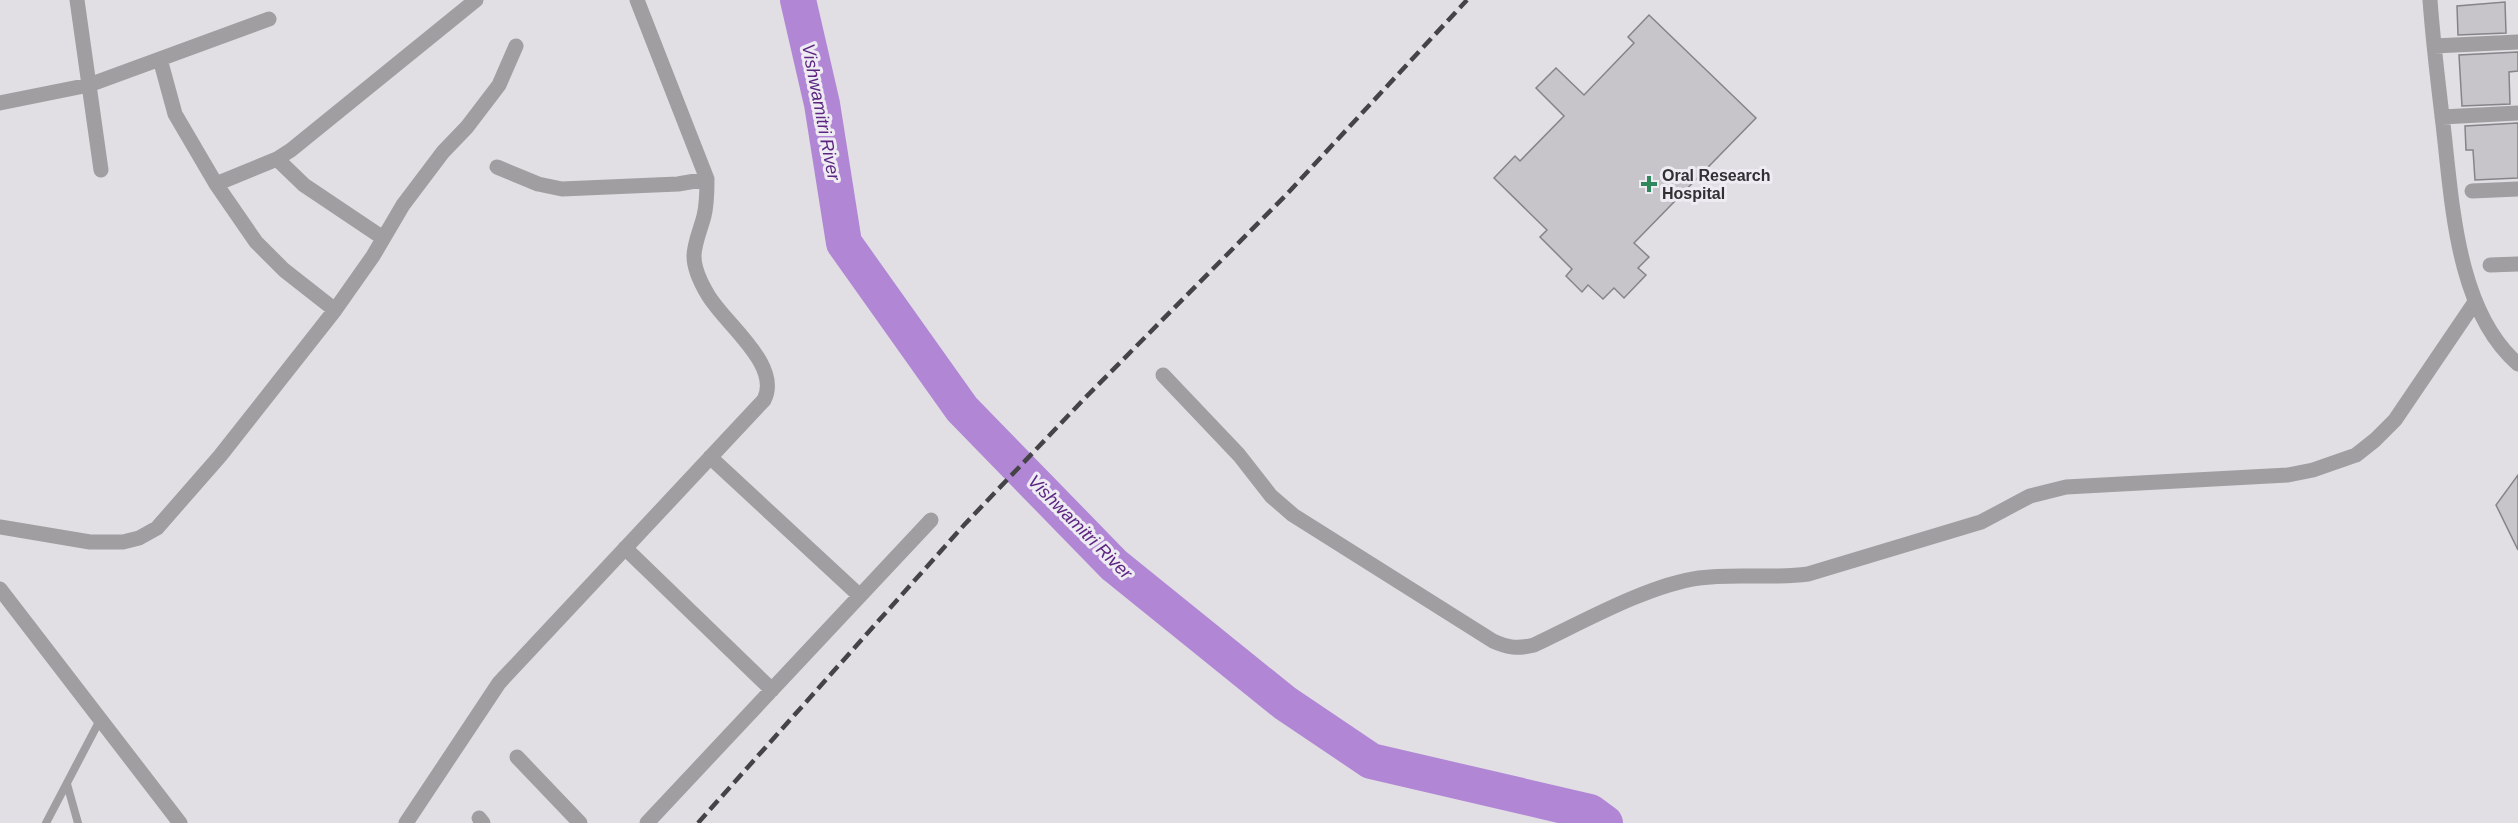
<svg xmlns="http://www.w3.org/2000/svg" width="2518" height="823" viewBox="0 0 2518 823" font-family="Helvetica,sans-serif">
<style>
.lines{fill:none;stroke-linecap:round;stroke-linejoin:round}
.river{stroke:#b187d5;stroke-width:36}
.building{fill:#c7c4ca;stroke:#868389;stroke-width:1.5}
.lane{stroke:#a09ea1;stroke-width:8}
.street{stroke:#a09ea1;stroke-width:15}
.rail{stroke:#454346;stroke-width:4.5;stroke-dasharray:12 6;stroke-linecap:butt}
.poi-dot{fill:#2f875b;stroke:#eeebf2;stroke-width:2}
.labels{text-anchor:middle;stroke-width:6;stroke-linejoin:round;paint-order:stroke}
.poi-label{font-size:16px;font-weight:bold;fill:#323033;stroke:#eeebf2;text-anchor:start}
.water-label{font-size:18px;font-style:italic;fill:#5b2581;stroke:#eeebf2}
</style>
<rect width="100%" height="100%" fill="#e1dee4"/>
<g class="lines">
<path class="river" d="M 798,0 L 822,104 L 844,243 L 962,409 L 1114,565 L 1285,703 L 1371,761 L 1590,812 L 1605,823"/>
</g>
<path class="building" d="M 2505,2 L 2506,33 L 2458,35 L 2457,6 Z
M 1649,15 L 1756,118 L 1634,243 L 1649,257 L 1638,268 L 1646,275 L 1624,298 L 1614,288 L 1603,299 L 1588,285 L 1582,292 L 1566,276 L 1572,269 L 1540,237 L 1547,230 L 1494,178 L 1515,156 L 1520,161 L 1564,116 L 1536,88 L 1556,68 L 1584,95 L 1634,43 L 1628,37 Z
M 2518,52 L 2518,71 L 2509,72 L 2510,104 L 2462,106 L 2459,55 Z
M 2518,123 L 2518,178 L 2475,180 L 2473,150 L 2466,150 L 2465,126 Z
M 2518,475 L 2518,550 L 2496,505 Z"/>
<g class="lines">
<path class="lane" d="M 67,784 L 78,823
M 46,823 L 101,718"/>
<path class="street" d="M 77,0 L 101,170
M 2430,0 C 2433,41 2438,83 2443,124 C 2452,200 2456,311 2518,364
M 2434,46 L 2518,42
M 160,59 L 175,114 L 216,184 L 256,242 L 284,270 L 335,310
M 0,103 L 89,85 L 269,19
M 2442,117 L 2518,113
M 277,159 L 304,185 L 383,238
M 497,167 L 538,184 L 562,189 L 678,184 L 707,179
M 216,184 L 277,159 L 291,150 L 476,0
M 2472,191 L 2518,189
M 2490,265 L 2518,264
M 1163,375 L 1239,455 L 1271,496 L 1293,515 L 1493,641 C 1508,648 1518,649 1534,645 C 1581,623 1648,585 1699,578 C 1735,573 1772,579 1808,574 L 1981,522 L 2030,496 L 2066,487 L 2288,475 L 2313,470 L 2356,455 L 2375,440 L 2395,420 L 2475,302
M 710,457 L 860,596
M 0,527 L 90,542 L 123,542 L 139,538 L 157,528 L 220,456 L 335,310 L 373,256 L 403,205 L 443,152 L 467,127 L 499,85 L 516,46
M 625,548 L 772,690
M 0,589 L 180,823
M 517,757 L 580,823
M 479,818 L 483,823
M 406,823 L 499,683 L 764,400 C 782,365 725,324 708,295 C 702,285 694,269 694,256 C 694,244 701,228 704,216 C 707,204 707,191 707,179 L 637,0
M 647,823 L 931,520"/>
<path class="rail" d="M 698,823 L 965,524 L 1084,399 L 1286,195 L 1467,0"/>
</g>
<path class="poi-dot" d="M1646 175h6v6h6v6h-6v6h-6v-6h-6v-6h6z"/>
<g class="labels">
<g class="poi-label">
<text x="1662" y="181">Oral Research<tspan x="1662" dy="18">Hospital</tspan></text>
</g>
<g class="water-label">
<text transform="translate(821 112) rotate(79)" y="6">Vishwamitri River</text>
<text transform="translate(1080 527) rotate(45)" y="6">Vishwamitri River</text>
</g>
</g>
</svg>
